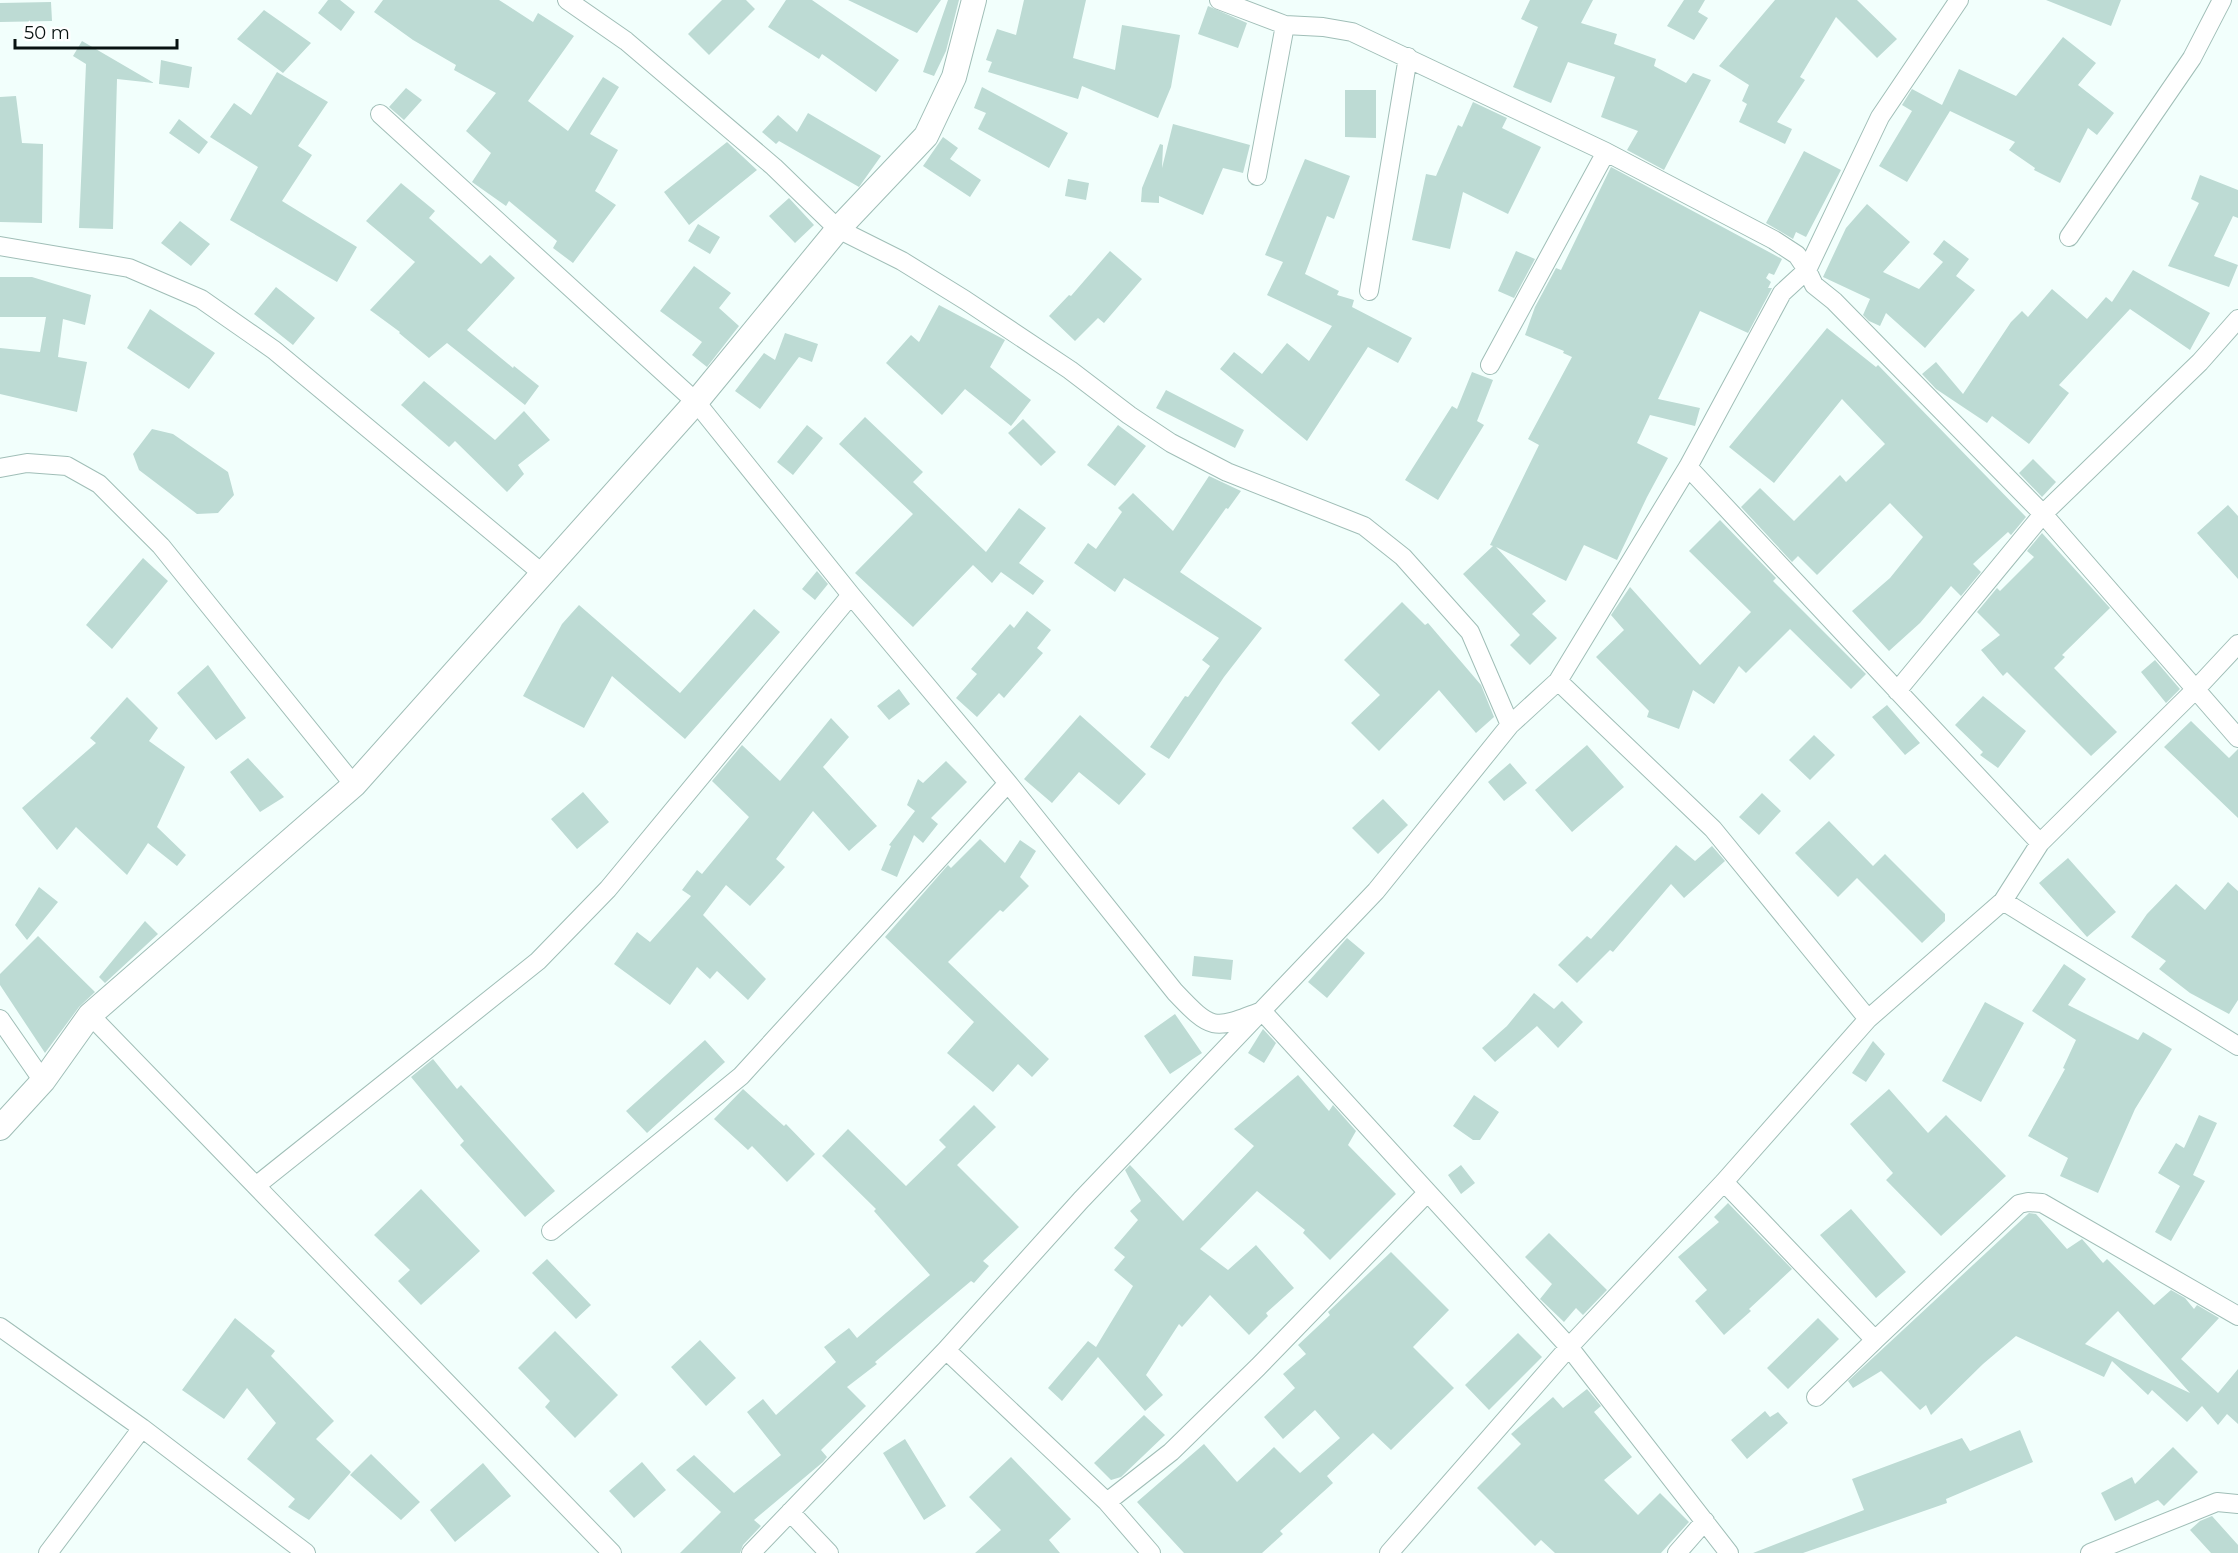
<svg xmlns="http://www.w3.org/2000/svg" width="2238" height="1553" viewBox="0 0 2238 1553" font-family="Montserrat,sans-serif">
<style>
.building{fill:#bddbd4;fill-rule:evenodd}
.lines{fill:none;stroke-linecap:round;stroke-linejoin:round}
.street-casing{stroke:#a0beb7;stroke-width:20}
.secondary-casing{stroke:#a0beb7;stroke-width:26}
.street{stroke:#fff;stroke-width:18}
.secondary{stroke:#fff;stroke-width:24}
</style>
<rect width="100%" height="100%" fill="#f2fffc"/>
<path class="building" d="M 328,0 L 340,0 L 355,12 L 341,31 L 318,13 Z
M 383,0 L 499,0 L 533,22 L 538,13 L 574,36 L 528,101 L 568,131 L 603,77 L 619,87 L 590,134 L 618,150 L 595,191 L 616,205 L 573,263 L 553,248 L 557,241 L 509,201 L 506,206 L 472,182 L 491,153 L 466,131 L 496,93 L 454,70 L 456,65 L 413,40 L 374,12 Z
M 722,0 L 746,0 L 755,9 L 709,55 L 688,34 Z
M 786,0 L 812,0 L 899,60 L 876,92 L 822,54 L 819,59 L 768,27 Z
M 848,0 L 941,0 L 917,33 Z
M 948,0 L 959,0 L 946,51 L 934,76 L 923,72 Z
M 1024,0 L 1086,0 L 1073,58 L 1115,70 L 1122,25 L 1180,35 L 1171,87 L 1158,118 L 1082,86 L 1078,99 L 988,72 L 992,62 L 986,60 L 997,29 L 1016,35 Z
M 1530,0 L 1593,0 L 1581,23 L 1617,34 L 1614,44 L 1656,59 L 1654,66 L 1686,83 L 1693,73 L 1711,80 L 1664,170 L 1627,150 L 1638,131 L 1601,117 L 1615,77 L 1568,62 L 1551,103 L 1513,87 L 1538,27 L 1521,19 Z
M 1684,0 L 1705,0 L 1698,12 L 1708,18 L 1694,40 L 1667,26 Z
M 1775,0 L 1857,0 L 1897,39 L 1877,58 L 1836,17 L 1800,77 L 1805,80 L 1777,122 L 1792,129 L 1785,144 L 1739,122 L 1747,104 L 1742,101 L 1749,85 L 1719,66 Z
M 2046,0 L 2121,0 L 2111,26 Z
M 51,2 L 52,21 L 0,22 L 0,3 Z
M 1208,6 L 1247,23 L 1238,48 L 1198,34 Z
M 264,10 L 311,43 L 283,73 L 237,39 Z
M 2063,37 L 2096,63 L 2078,85 L 2114,113 L 2097,135 L 2088,128 L 2060,183 L 2034,170 L 2035,168 L 2009,150 L 2015,142 L 1950,111 L 1907,182 L 1879,166 L 1912,111 L 1902,105 L 1912,89 L 1942,105 L 1959,69 L 2016,96 Z
M 82,41 L 154,83 L 117,79 L 113,229 L 79,228 L 86,64 L 73,56 Z
M 161,60 L 192,67 L 189,88 L 159,84 Z
M 277,72 L 328,102 L 298,146 L 312,155 L 282,201 L 357,247 L 337,282 L 230,220 L 258,167 L 210,137 L 234,103 L 251,115 Z
M 982,87 L 1068,133 L 1049,168 L 978,129 L 986,113 L 974,108 Z
M 406,88 L 422,100 L 404,120 L 389,107 Z
M 1345,90 L 1376,90 L 1376,138 L 1345,137 Z
M 16,96 L 22,143 L 43,144 L 42,223 L 0,222 L 0,97 Z
M 1473,102 L 1507,118 L 1502,128 L 1541,147 L 1508,214 L 1463,192 L 1450,249 L 1412,240 L 1426,174 L 1436,176 L 1458,125 L 1462,127 Z
M 808,113 L 881,156 L 859,187 L 779,141 L 776,144 L 762,132 L 778,115 L 797,132 Z
M 179,119 L 208,142 L 199,154 L 169,133 Z
M 1173,124 L 1250,145 L 1243,173 L 1223,168 L 1203,215 L 1159,196 L 1159,203 L 1141,202 L 1142,188 L 1160,144 L 1163,145 L 1162,168 Z
M 943,137 L 958,148 L 950,159 L 981,180 L 970,197 L 923,166 Z
M 727,142 L 757,170 L 689,225 L 664,192 Z
M 1804,151 L 1841,170 L 1806,237 L 1796,232 L 1793,239 L 1766,223 Z
M 1305,159 L 1350,176 L 1334,219 L 1327,216 L 1305,274 L 1339,291 L 1337,295 L 1354,300 L 1352,307 L 1412,338 L 1398,363 L 1368,347 L 1307,441 L 1220,369 L 1234,352 L 1262,374 L 1287,343 L 1309,361 L 1332,326 L 1267,295 L 1283,262 L 1265,255 Z
M 1611,167 L 1782,259 L 1774,275 L 1769,273 L 1766,278 L 1771,282 L 1768,288 L 1772,288 L 1748,333 L 1700,311 L 1658,399 L 1700,408 L 1695,426 L 1650,415 L 1637,443 L 1668,458 L 1647,497 L 1617,560 L 1584,545 L 1566,581 L 1496,547 L 1546,601 L 1532,614 L 1557,638 L 1530,665 L 1510,645 L 1520,635 L 1463,574 L 1493,546 L 1490,545 L 1539,445 L 1528,439 L 1572,357 L 1563,353 L 1564,351 L 1525,335 L 1535,307 L 1556,268 L 1561,270 Z
M 2200,175 L 2238,190 L 2238,218 L 2233,216 L 2214,256 L 2238,265 L 2229,287 L 2168,266 L 2199,203 L 2191,199 Z
M 1068,179 L 1089,183 L 1086,200 L 1065,196 Z
M 401,183 L 435,211 L 429,218 L 481,264 L 490,255 L 515,278 L 467,330 L 513,368 L 514,366 L 539,386 L 525,405 L 447,343 L 429,358 L 399,333 L 400,332 L 370,310 L 415,262 L 366,221 Z
M 789,198 L 814,225 L 795,243 L 769,216 Z
M 1867,204 L 1910,242 L 1883,272 L 1919,289 L 1943,262 L 1933,254 L 1944,240 L 1969,259 L 1956,276 L 1975,290 L 1925,348 L 1886,313 L 1880,326 L 1869,321 L 1863,315 L 1870,299 L 1823,277 L 1846,228 Z
M 180,221 L 210,244 L 191,266 L 161,243 Z
M 698,224 L 720,237 L 710,254 L 688,241 Z
M 1110,251 L 1142,279 L 1104,323 L 1098,318 L 1075,341 L 1049,316 L 1069,295 L 1071,296 Z
M 1516,251 L 1535,259 L 1514,298 L 1498,291 Z
M 694,266 L 731,293 L 719,308 L 739,326 L 707,367 L 692,355 L 702,342 L 660,311 Z
M 2133,270 L 2210,313 L 2190,350 L 2130,309 L 2059,385 L 2069,393 L 2029,444 L 1992,416 L 1987,423 L 1936,389 L 1922,374 L 1936,362 L 1963,394 L 2011,322 L 2022,311 L 2028,317 L 2052,289 L 2087,319 L 2106,297 L 2112,302 Z
M 0,277 L 32,277 L 91,295 L 85,325 L 63,319 L 58,357 L 87,362 L 77,412 L 0,394 L 0,348 L 40,352 L 46,317 L 0,317 Z
M 276,287 L 315,318 L 293,345 L 254,314 Z
M 939,305 L 1005,340 L 990,367 L 1031,400 L 1011,426 L 965,389 L 942,415 L 886,363 L 911,335 L 919,342 Z
M 150,309 L 215,353 L 189,389 L 127,348 Z
M 1827,328 L 1876,367 L 1878,365 L 2026,517 L 2011,535 L 2008,532 L 1973,564 L 1981,572 L 1961,596 L 1951,586 L 1920,623 L 1889,651 L 1852,611 L 1890,578 L 1923,537 L 1890,503 L 1817,575 L 1798,556 L 1792,562 L 1741,507 L 1760,488 L 1794,521 L 1840,475 L 1846,482 L 1885,444 L 1842,399 L 1774,483 L 1729,447 Z
M 785,333 L 818,344 L 812,362 L 799,357 L 760,409 L 735,391 L 764,353 L 775,360 Z
M 1472,372 L 1493,380 L 1477,421 L 1484,425 L 1438,500 L 1405,480 L 1452,406 L 1457,409 Z
M 424,381 L 495,440 L 524,411 L 550,440 L 518,465 L 524,474 L 507,492 L 455,441 L 449,447 L 401,405 Z
M 1166,390 L 1244,430 L 1235,448 L 1156,408 Z
M 865,417 L 923,472 L 913,482 L 986,552 L 1019,508 L 1046,528 L 1019,563 L 1044,581 L 1033,595 L 1001,572 L 992,583 L 973,565 L 913,627 L 855,573 L 913,514 L 839,444 Z
M 1023,419 L 1056,452 L 1041,466 L 1008,433 Z
M 807,425 L 823,438 L 793,475 L 777,462 Z
M 1118,425 L 1146,446 L 1115,486 L 1087,465 Z
M 152,429 L 173,434 L 228,472 L 234,495 L 218,513 L 197,514 L 139,470 L 133,454 Z
M 2033,459 L 2056,482 L 2042,497 L 2019,473 Z
M 1209,476 L 1241,491 L 1228,509 L 1226,508 L 1180,572 L 1262,628 L 1224,677 L 1169,759 L 1150,747 L 1185,696 L 1188,697 L 1210,666 L 1202,660 L 1219,638 L 1124,578 L 1115,592 L 1074,563 L 1088,543 L 1096,549 L 1122,512 L 1118,508 L 1133,493 L 1173,531 Z
M 2228,505 L 2238,516 L 2238,579 L 2197,533 Z
M 1720,520 L 1776,578 L 1773,581 L 1866,674 L 1851,689 L 1790,629 L 1746,673 L 1739,666 L 1714,704 L 1693,690 L 1679,729 L 1647,717 L 1649,711 L 1596,657 L 1624,630 L 1611,615 L 1630,587 L 1700,665 L 1751,612 L 1689,551 Z
M 2042,533 L 2110,608 L 2062,655 L 2065,657 L 2054,668 L 2117,732 L 2091,756 L 2007,672 L 2003,676 L 1981,650 L 2000,635 L 1977,612 L 1997,588 L 2000,591 L 2034,557 L 2027,551 Z
M 143,558 L 168,581 L 112,649 L 86,625 Z
M 817,571 L 828,584 L 815,600 L 802,589 Z
M 1402,602 L 1425,625 L 1428,623 L 1481,685 L 1494,717 L 1476,733 L 1439,690 L 1379,751 L 1351,723 L 1380,695 L 1344,660 Z
M 579,605 L 680,693 L 754,609 L 780,632 L 685,739 L 612,676 L 584,728 L 523,696 L 562,624 Z
M 1027,611 L 1051,630 L 1037,648 L 1043,653 L 1004,698 L 999,693 L 977,717 L 956,698 L 977,674 L 971,669 L 1010,624 L 1014,628 Z
M 2155,660 L 2180,689 L 2166,703 L 2141,672 Z
M 208,665 L 246,718 L 216,740 L 177,693 Z
M 899,689 L 910,704 L 889,720 L 877,706 Z
M 1983,696 L 2026,731 L 1998,768 L 1980,755 L 1983,752 L 1955,725 Z
M 127,697 L 158,728 L 149,741 L 185,767 L 157,827 L 186,855 L 177,866 L 148,843 L 127,875 L 76,827 L 57,850 L 22,808 L 96,743 L 90,738 Z
M 1887,705 L 1920,743 L 1905,755 L 1872,717 Z
M 1080,715 L 1146,774 L 1119,805 L 1079,772 L 1052,803 L 1024,779 Z
M 831,718 L 849,737 L 823,767 L 877,826 L 849,851 L 813,811 L 776,859 L 785,867 L 750,906 L 726,885 L 703,915 L 766,979 L 748,1000 L 717,971 L 710,979 L 697,967 L 670,1005 L 614,964 L 637,932 L 650,942 L 691,896 L 682,890 L 697,870 L 702,874 L 749,817 L 712,781 L 742,745 L 780,781 Z
M 2191,721 L 2229,758 L 2238,749 L 2238,818 L 2164,747 Z
M 1814,735 L 1835,755 L 1810,780 L 1789,760 Z
M 1587,745 L 1624,787 L 1572,832 L 1535,790 Z
M 248,758 L 284,797 L 260,812 L 230,772 Z
M 946,761 L 967,782 L 931,818 L 938,824 L 923,843 L 914,835 L 897,877 L 881,870 L 891,846 L 889,845 L 915,811 L 907,805 L 918,779 L 923,783 Z
M 1510,763 L 1527,783 L 1504,801 L 1488,782 Z
M 583,792 L 609,822 L 577,849 L 551,819 Z
M 1762,793 L 1781,811 L 1759,835 L 1739,817 Z
M 1383,799 L 1408,825 L 1378,854 L 1352,828 Z
M 1829,821 L 1873,866 L 1885,854 L 1945,914 L 1945,921 L 1922,943 L 1857,878 L 1838,897 L 1795,853 Z
M 980,839 L 1005,863 L 1020,840 L 1036,851 L 1020,877 L 1029,886 L 1003,912 L 1000,910 L 948,962 L 1049,1059 L 1032,1077 L 1018,1064 L 993,1092 L 947,1053 L 974,1022 L 885,937 L 948,865 L 951,868 Z
M 1676,845 L 1695,861 L 1712,846 L 1725,861 L 1684,898 L 1671,884 L 1613,952 L 1610,950 L 1577,983 L 1558,965 L 1587,936 L 1591,939 Z
M 2068,858 L 2116,912 L 2087,937 L 2039,883 Z
M 2228,882 L 2238,891 L 2238,1000 L 2229,1014 L 2190,993 L 2159,969 L 2166,961 L 2131,937 L 2147,914 L 2176,884 L 2205,910 Z
M 39,887 L 58,902 L 27,940 L 15,925 Z
M 145,921 L 158,934 L 105,983 L 99,977 Z
M 38,936 L 95,992 L 79,1007 L 45,1053 L 0,985 L 0,974 Z
M 1347,938 L 1365,953 L 1327,998 L 1308,982 Z
M 1194,956 L 1233,960 L 1231,980 L 1192,976 Z
M 2064,964 L 2086,979 L 2068,1005 L 2138,1040 L 2143,1032 L 2172,1049 L 2135,1109 L 2098,1193 L 2060,1176 L 2068,1158 L 2028,1136 L 2065,1069 L 2063,1068 L 2076,1040 L 2032,1011 Z
M 1534,993 L 1554,1009 L 1562,1001 L 1583,1022 L 1558,1048 L 1537,1026 L 1495,1062 L 1482,1048 L 1507,1026 Z
M 1985,1002 L 2024,1023 L 1981,1102 L 1942,1081 Z
M 1175,1014 L 1202,1053 L 1170,1074 L 1144,1036 Z
M 1263,1029 L 1276,1043 L 1264,1063 L 1248,1053 Z
M 705,1040 L 725,1062 L 647,1133 L 626,1111 Z
M 1873,1041 L 1885,1054 L 1866,1082 L 1852,1073 Z
M 433,1059 L 457,1089 L 461,1085 L 555,1191 L 525,1217 L 460,1145 L 464,1141 L 411,1077 Z
M 1298,1075 L 1329,1111 L 1333,1105 L 1356,1131 L 1348,1145 L 1396,1194 L 1330,1260 L 1303,1233 L 1305,1230 L 1257,1191 L 1200,1249 L 1228,1270 L 1256,1245 L 1294,1288 L 1266,1313 L 1268,1316 L 1249,1335 L 1210,1295 L 1182,1327 L 1179,1324 L 1146,1375 L 1163,1395 L 1145,1411 L 1098,1357 L 1062,1401 L 1048,1388 L 1088,1341 L 1096,1347 L 1133,1286 L 1114,1270 L 1125,1257 L 1114,1248 L 1138,1220 L 1130,1211 L 1141,1201 L 1125,1170 L 1130,1165 L 1183,1221 L 1254,1146 L 1234,1129 Z
M 743,1089 L 784,1126 L 786,1124 L 815,1154 L 787,1182 L 752,1146 L 748,1150 L 714,1119 Z
M 1889,1089 L 1928,1133 L 1946,1115 L 2006,1176 L 1941,1236 L 1886,1180 L 1893,1173 L 1850,1124 Z
M 1474,1095 L 1499,1112 L 1480,1140 L 1473,1140 L 1453,1126 Z
M 974,1105 L 996,1127 L 957,1165 L 1019,1227 L 983,1261 L 989,1266 L 974,1283 L 971,1281 L 875,1362 L 877,1364 L 847,1387 L 866,1406 L 821,1450 L 827,1457 L 823,1462 L 754,1520 L 761,1526 L 743,1545 L 740,1553 L 680,1553 L 721,1512 L 676,1470 L 694,1455 L 734,1493 L 781,1455 L 747,1412 L 763,1399 L 776,1415 L 836,1362 L 824,1347 L 849,1328 L 857,1338 L 930,1275 L 874,1211 L 876,1209 L 822,1156 L 848,1129 L 906,1186 L 946,1147 L 939,1140 Z
M 2199,1115 L 2217,1123 L 2193,1175 L 2205,1181 L 2171,1241 L 2155,1232 L 2180,1186 L 2158,1173 L 2176,1143 L 2184,1148 Z
M 1461,1165 L 1475,1183 L 1461,1194 L 1448,1175 Z
M 421,1189 L 480,1251 L 421,1305 L 398,1281 L 410,1270 L 374,1235 Z
M 1728,1203 L 1792,1269 L 1749,1309 L 1751,1311 L 1724,1335 L 1695,1301 L 1707,1290 L 1678,1257 L 1719,1222 L 1714,1217 Z
M 1851,1209 L 1906,1272 L 1876,1298 L 1820,1235 Z
M 2029,1213 L 2036,1214 L 2067,1249 L 2082,1239 L 2103,1263 L 2107,1259 L 2154,1305 L 2171,1290 L 2185,1298 L 2194,1309 L 2197,1305 L 2219,1318 L 2181,1359 L 2218,1393 L 2238,1369 L 2238,1424 L 2227,1414 L 2218,1425 L 2202,1406 L 2187,1422 L 2152,1390 L 2148,1395 L 2112,1361 L 2104,1377 L 2016,1336 L 1983,1364 L 1931,1415 L 1926,1405 L 1920,1410 L 1881,1371 L 1853,1388 L 1848,1381 ZM 2118,1311 L 2145,1342 L 2190,1393 L 2085,1344 Z
M 1549,1233 L 1607,1290 L 1583,1315 L 1576,1308 L 1564,1322 L 1540,1299 L 1552,1284 L 1525,1257 Z
M 1391,1252 L 1449,1310 L 1413,1347 L 1454,1388 L 1391,1450 L 1373,1433 L 1327,1476 L 1333,1483 L 1280,1531 L 1283,1534 L 1262,1553 L 1184,1553 L 1137,1502 L 1204,1444 L 1237,1482 L 1274,1447 L 1300,1473 L 1340,1438 L 1315,1410 L 1283,1439 L 1264,1417 L 1295,1388 L 1283,1374 L 1306,1354 L 1298,1345 L 1330,1315 L 1328,1312 Z
M 547,1259 L 591,1305 L 576,1319 L 532,1273 Z
M 235,1318 L 275,1351 L 271,1356 L 334,1421 L 316,1439 L 351,1472 L 309,1520 L 288,1507 L 295,1499 L 247,1459 L 276,1423 L 247,1388 L 224,1419 L 182,1390 Z
M 1818,1318 L 1839,1339 L 1788,1389 L 1767,1368 Z
M 555,1331 L 618,1395 L 575,1438 L 545,1407 L 550,1401 L 518,1368 Z
M 1518,1333 L 1542,1357 L 1489,1410 L 1465,1385 Z
M 700,1340 L 736,1378 L 706,1406 L 671,1367 Z
M 1587,1389 L 1601,1406 L 1594,1412 L 1632,1457 L 1604,1480 L 1638,1515 L 1660,1493 L 1689,1522 L 1661,1553 L 1555,1553 L 1541,1540 L 1535,1546 L 1477,1488 L 1521,1444 L 1511,1434 L 1553,1397 L 1563,1408 Z
M 1765,1411 L 1770,1417 L 1778,1412 L 1788,1423 L 1747,1459 L 1731,1440 Z
M 1144,1415 L 1165,1435 L 1121,1477 L 1111,1480 L 1094,1463 Z
M 2020,1430 L 2033,1462 L 1946,1499 L 1947,1503 L 1803,1553 L 1753,1553 L 1864,1510 L 1852,1479 L 1962,1438 L 1970,1451 Z
M 905,1439 L 946,1506 L 924,1520 L 883,1453 Z
M 2173,1447 L 2198,1472 L 2164,1506 L 2158,1500 L 2115,1521 L 2101,1493 L 2132,1477 L 2135,1484 Z
M 371,1454 L 420,1502 L 401,1520 L 350,1475 Z
M 1011,1457 L 1071,1519 L 1049,1540 L 1060,1553 L 975,1553 L 1001,1530 L 969,1497 Z
M 642,1462 L 666,1490 L 634,1518 L 609,1491 Z
M 483,1463 L 511,1496 L 455,1542 L 430,1510 Z
M 2212,1516 L 2238,1545 L 2238,1553 L 2211,1553 L 2190,1530 L 2200,1521 Z"/>
<g class="lines">
<defs>
<path id="street" d="M 567,0 L 626,41 L 774,167 L 838,229 L 902,261 L 965,300 L 1070,370 L 1129,415 L 1171,443 L 1227,472 L 1364,526 L 1403,557 L 1470,632 L 1510,725
M 1219,0 L 1285,25 L 1323,27 L 1352,32 L 1606,152 L 1774,240 L 1797,255 L 1807,270 L 1880,117 L 1959,0
M 380,114 L 696,402 L 851,595 L 1008,783 L 1175,992 C 1212,1031 1213,1030 1262,1011 L 1569,1347 L 1729,1553
M 1257,176 L 1285,25
M 2069,237 L 2192,58 L 2222,0
M 0,246 L 129,268 L 201,299 L 274,350 L 543,574
M 1369,291 L 1408,57
M 1490,365 L 1606,152
M 1688,467 L 2040,843
M 0,468 L 27,463 L 67,466 L 99,484 L 161,546 L 354,785
M 1558,681 L 1713,829 L 1868,1019
M 1897,691 L 2043,514 L 2200,362 L 2238,319
M 2003,901 L 2238,1046
M 90,1015 L 612,1553
M 0,1019 L 43,1081
M 1724,1182 L 1875,1340 L 1816,1397
M 257,1185 L 538,961 L 608,889 L 851,595
M 551,1231 L 741,1076 L 1008,783
M 0,1327 L 142,1428 L 306,1553
M 1875,1340 L 2019,1204 L 2028,1202 L 2042,1203 L 2238,1316
M 946,1350 L 1107,1502 L 1151,1553
M 1107,1502 L 1171,1452 L 1258,1367 L 1427,1193
M 790,1512 L 829,1553
M 48,1553 L 142,1428
M 751,1553 L 946,1350 L 1081,1200 L 1376,891 L 1510,725 L 1558,681 L 1688,467 L 1782,293 L 1807,270 L 1814,285 L 1834,301 L 2043,514 L 2238,738
M 1389,1553 L 1569,1347 L 1724,1182 L 1868,1019 L 2003,901 L 2040,843 L 2196,689 L 2238,644
M 1677,1553 L 1705,1521
M 2090,1553 L 2217,1502 L 2238,1504"/>
<path id="secondary" d="M 0,1128 L 43,1081 L 90,1015 L 354,785 L 696,402 L 838,229 L 926,136 L 954,77 L 974,0"/>
</defs>
<use href="#street" class="street-casing"/>
<use href="#secondary" class="secondary-casing"/>
<use href="#street" class="street"/>
<use href="#secondary" class="secondary"/>
</g>
<path d="M15 39v9h162v-9" fill="none" stroke="#081311" stroke-width="3"/>
<text x="24" y="39" font-size="18" fill="#081311" stroke="#ffffff" stroke-width="4.5" paint-order="stroke">50 m</text>
</svg>
